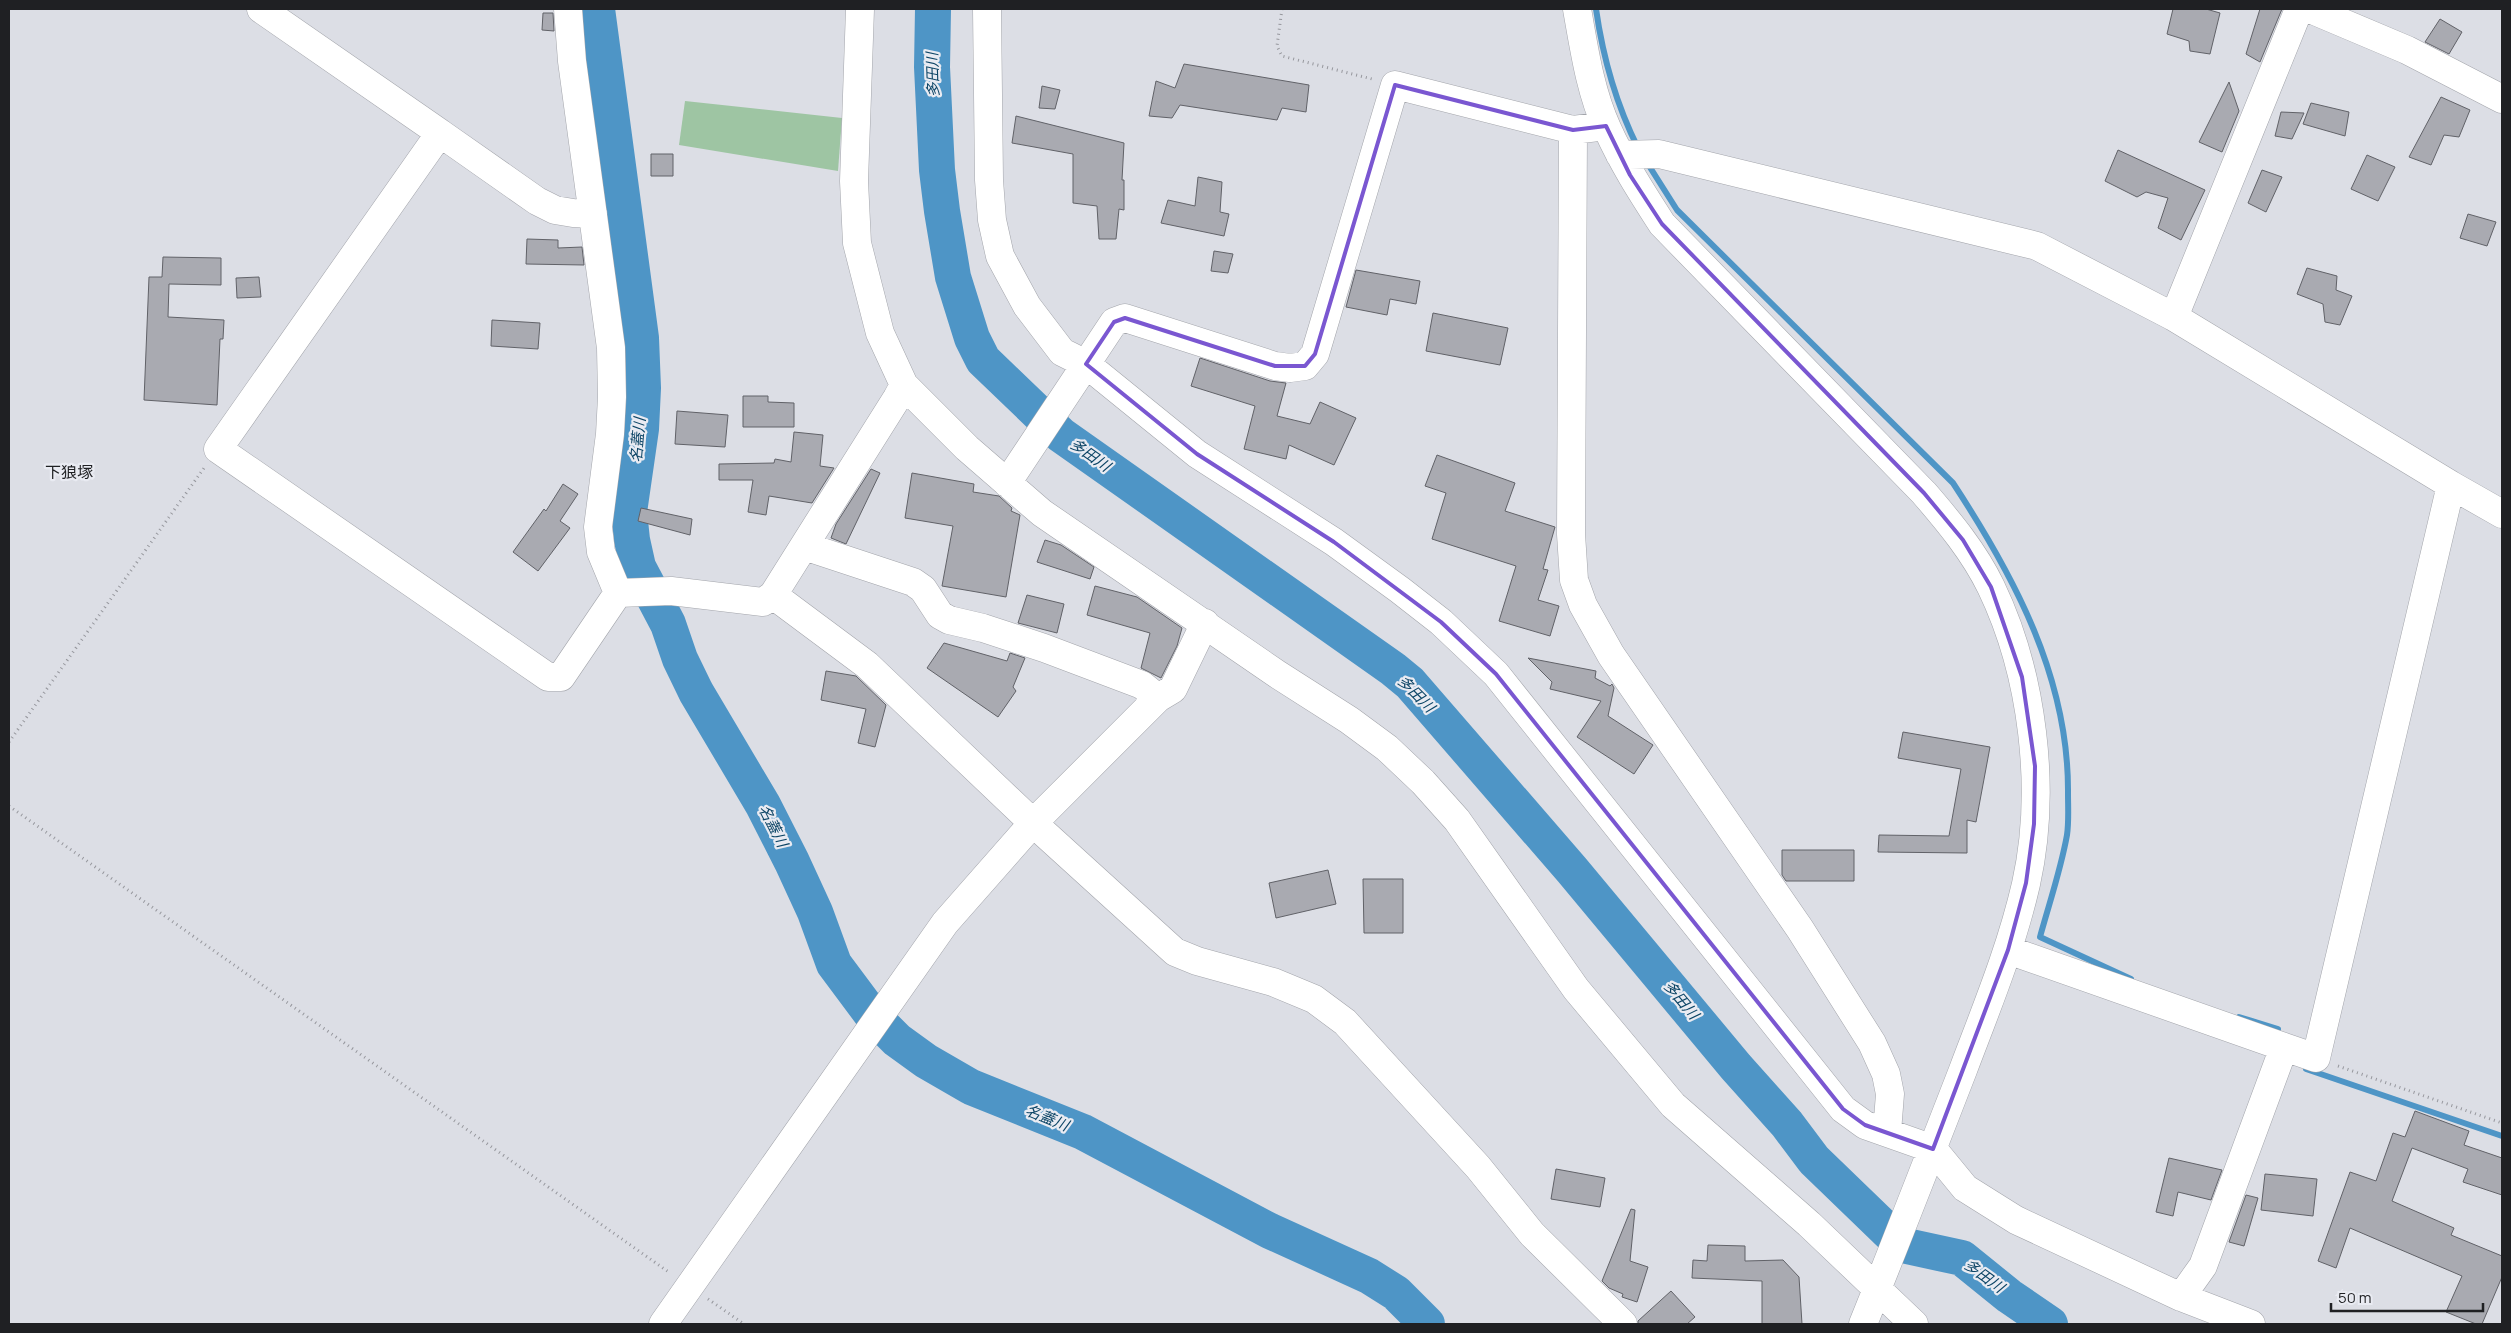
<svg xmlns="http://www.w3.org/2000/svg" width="2511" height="1333" viewBox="0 0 2511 1333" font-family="Manrope,'Noto Sans JP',sans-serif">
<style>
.green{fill:#9ec5a3}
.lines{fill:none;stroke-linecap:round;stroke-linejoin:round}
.stream{stroke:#4e95c6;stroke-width:6}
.river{stroke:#4e95c6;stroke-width:36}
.building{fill:#a9aab1;stroke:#616268}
.minor-casing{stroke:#a3a5ab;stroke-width:29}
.path{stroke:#96979d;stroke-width:3;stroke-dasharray:1 4;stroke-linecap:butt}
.minor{stroke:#fff;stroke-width:28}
.marked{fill:none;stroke:#7a57d1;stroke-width:4;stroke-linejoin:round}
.labels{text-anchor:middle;stroke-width:4.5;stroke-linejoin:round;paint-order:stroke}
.water-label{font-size:15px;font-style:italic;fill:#0d4566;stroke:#e9ebf2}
.quarter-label{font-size:16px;fill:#1f2023;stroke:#e9ebf2}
</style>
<rect width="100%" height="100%" fill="#dcdee5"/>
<path class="green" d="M 685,101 L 842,118 L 838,171 L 679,145 Z"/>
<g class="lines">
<path class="stream" d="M 1596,9 C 1603,58 1616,104 1638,148
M 1646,161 L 1677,210 L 1953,483 C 2014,576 2069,678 2068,793 C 2068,807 2069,822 2067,835 C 2061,869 2049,904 2040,937 L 2131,979
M 2239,1017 L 2278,1029 L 2277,1031
M 2306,1069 L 2502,1136"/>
<path class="river" d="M 597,9 L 641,338 L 643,388 L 641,429 L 629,512 L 632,540 L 638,567 L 668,624 L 680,659 L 696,692 L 763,805 L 792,862 L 815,912 L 834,964 L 872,1015 L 897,1040 L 926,1061 L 971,1087 L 1083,1132 L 1270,1231 L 1369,1276 L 1396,1293 L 1427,1324
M 933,9 L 932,67 L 937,170 L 942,211 L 953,277 L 972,338 L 983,360 L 1061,435 L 1393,669 L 1410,683 L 1572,870 L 1736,1067 L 1787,1124 L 1814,1160 L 1902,1245 L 1962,1258 L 2009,1296 L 2050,1324"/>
</g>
<path class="building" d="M 2173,9 L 2206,9 L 2220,13 L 2210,54 L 2190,51 L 2189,41 L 2167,34 Z
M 2260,9 L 2282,9 L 2260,62 L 2246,54 Z
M 543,13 L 553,13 L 554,31 L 542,30 Z
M 2440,19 L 2462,32 L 2449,54 L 2425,42 Z
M 1184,64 L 1309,85 L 1306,112 L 1282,108 L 1277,120 L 1180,105 L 1172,118 L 1149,116 L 1156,81 L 1175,88 Z
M 2229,82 L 2239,111 L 2222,152 L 2199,142 Z
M 1042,86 L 1060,90 L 1055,109 L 1039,108 Z
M 2441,97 L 2470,110 L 2459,137 L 2444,135 L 2431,165 L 2409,157 Z
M 2311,103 L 2349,112 L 2345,136 L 2303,124 Z
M 2281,112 L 2304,113 L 2292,139 L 2275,136 Z
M 1016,116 L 1124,143 L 1122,180 L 1124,180 L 1124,210 L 1119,209 L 1116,239 L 1099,239 L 1097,206 L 1073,203 L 1073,154 L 1012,143 Z
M 2118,150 L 2205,190 L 2181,240 L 2158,228 L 2168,198 L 2146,192 L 2137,197 L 2105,181 Z
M 651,154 L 673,154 L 673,176 L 651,176 Z
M 2367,155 L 2395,167 L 2378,201 L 2351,189 Z
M 2262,170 L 2282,177 L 2266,212 L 2248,203 Z
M 1198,177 L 1222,182 L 1220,212 L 1229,214 L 1224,236 L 1161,223 L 1168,200 L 1195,206 Z
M 2468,214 L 2496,222 L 2487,246 L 2460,238 Z
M 527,239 L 558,240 L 558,248 L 582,247 L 584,265 L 526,264 Z
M 1214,251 L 1233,254 L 1228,273 L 1211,271 Z
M 163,257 L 221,258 L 221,285 L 169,284 L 168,317 L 224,320 L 223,339 L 220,339 L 217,405 L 144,400 L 149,277 L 162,277 Z
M 2307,268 L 2337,276 L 2336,290 L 2352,296 L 2340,325 L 2325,322 L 2323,304 L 2297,294 Z
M 1356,270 L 1420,281 L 1416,304 L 1390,299 L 1387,315 L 1346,307 Z
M 259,277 L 261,297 L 237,298 L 236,278 Z
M 1433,313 L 1508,328 L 1500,365 L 1426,351 Z
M 492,320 L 540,323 L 538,349 L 491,346 Z
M 1200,358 L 1270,381 L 1286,383 L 1277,416 L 1310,424 L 1320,402 L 1356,418 L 1334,465 L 1289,445 L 1286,459 L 1244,449 L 1255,406 L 1191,386 Z
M 743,396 L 768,396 L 768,402 L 794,403 L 794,427 L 743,427 Z
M 677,411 L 728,415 L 725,447 L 675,444 Z
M 794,432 L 823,435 L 820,466 L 834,468 L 812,503 L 769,496 L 766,515 L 748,512 L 753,480 L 719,480 L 719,464 L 774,463 L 775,459 L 791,462 Z
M 1437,455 L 1515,483 L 1505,511 L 1555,527 L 1543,569 L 1548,570 L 1538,600 L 1559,606 L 1550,636 L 1499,621 L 1516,566 L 1432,539 L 1446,493 L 1425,486 Z
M 871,469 L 880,473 L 846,544 L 831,538 L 836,524 Z
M 912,473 L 974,484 L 973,492 L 999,496 L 1012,508 L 1011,511 L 1020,515 L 1006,597 L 942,586 L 953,526 L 905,518 Z
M 563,484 L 578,494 L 560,521 L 570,528 L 538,571 L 513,552 L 544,509 L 546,511 Z
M 641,508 L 692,519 L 690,535 L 638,521 Z
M 1045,540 L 1061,545 L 1094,567 L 1090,579 L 1037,562 Z
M 1095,586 L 1137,597 L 1182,628 L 1177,646 L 1161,678 L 1141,668 L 1150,633 L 1087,615 Z
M 1027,595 L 1064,604 L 1057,633 L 1018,623 Z
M 944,643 L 1007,661 L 1010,653 L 1025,658 L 1013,687 L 1016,691 L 998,717 L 927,668 Z
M 1528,658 L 1596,671 L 1595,678 L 1610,686 L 1612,684 L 1614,688 L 1608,716 L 1653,745 L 1634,774 L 1577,737 L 1601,701 L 1550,689 L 1552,682 Z
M 826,671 L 856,676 L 886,705 L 875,747 L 858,743 L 866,709 L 821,700 Z
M 1903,732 L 1990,747 L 1976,822 L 1967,820 L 1967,853 L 1878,852 L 1879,835 L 1949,836 L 1961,769 L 1898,758 Z
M 1782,850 L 1854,850 L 1854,881 L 1786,881 L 1782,875 Z
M 1328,870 L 1336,904 L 1276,918 L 1269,883 Z
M 1363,879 L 1403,879 L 1403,933 L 1364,933 Z
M 2415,1111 L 2469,1131 L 2464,1145 L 2502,1158 L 2502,1195 L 2463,1182 L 2468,1169 L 2412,1148 L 2392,1201 L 2454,1228 L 2451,1235 L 2502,1256 L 2502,1277 L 2482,1324 L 2476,1324 L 2446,1312 L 2462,1276 L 2350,1228 L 2336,1268 L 2318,1261 L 2350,1172 L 2376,1181 L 2393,1133 L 2405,1137 Z
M 2169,1158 L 2222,1170 L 2211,1200 L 2178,1192 L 2173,1216 L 2156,1212 Z
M 1556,1169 L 1605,1178 L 1600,1207 L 1551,1199 Z
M 2265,1174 L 2317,1179 L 2313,1216 L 2261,1210 Z
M 2246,1195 L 2258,1198 L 2244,1246 L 2229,1242 Z
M 1631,1209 L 1635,1210 L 1630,1261 L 1648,1267 L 1637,1302 L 1622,1297 L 1623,1294 L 1609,1288 L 1602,1281 Z
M 1708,1245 L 1745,1246 L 1745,1261 L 1783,1260 L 1799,1277 L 1802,1324 L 1762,1324 L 1762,1281 L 1692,1278 L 1693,1260 L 1707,1261 Z
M 1671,1291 L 1695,1317 L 1687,1324 L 1638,1324 L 1638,1321 Z"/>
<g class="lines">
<defs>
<path id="minor" d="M 261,9 L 440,133 L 218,449 L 548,677 L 561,677 L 618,593 L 671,591 L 763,602 L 773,595 L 897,398 L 904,385
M 568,9 L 572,61 L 611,348 L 612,397 L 610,434 L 598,527 L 601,552 L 618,593
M 860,9 L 854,181 L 857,243 L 880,333 L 904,385 L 967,448 L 1042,513 L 1277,674 L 1349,720 L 1387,748 L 1423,782 L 1457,820 L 1576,989 L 1673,1105 L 1809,1224 L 1914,1324
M 987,9 L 989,180 L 992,220 L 1000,256 L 1027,306 L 1062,352 L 1086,364 L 1197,454 L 1334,542 L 1400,590 L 1441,622 L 1496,674 L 1843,1109 L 1865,1125 L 1933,1149 L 1965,1188 L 2016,1220 L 2181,1297 L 2251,1324
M 1577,9 C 1584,48 1590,91 1607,128 C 1622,162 1642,193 1662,224 L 1924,493 C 1949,522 1974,552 1991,587 C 2033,674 2047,790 2026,884 C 2011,949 1986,1009 1963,1070 C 1930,1155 1897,1240 1863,1324
M 2310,9 L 2407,50 L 2502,99
M 1606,126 L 1573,130 L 1571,534 L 1574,580 L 1583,605 L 1611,655 L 1800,929 L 1872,1043 L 1886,1074 L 1890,1094 L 1887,1132
M 440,133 L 537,201 L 555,210 L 573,213 L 593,214
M 1620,155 L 1659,154 L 2037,246 L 2174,317 L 2451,485 L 2502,514
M 2174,317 L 2299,9
M 1007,483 L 1114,322 L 1125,318 L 1275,366 L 1290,368 L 1305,366 L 1315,354 L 1395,85 L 1573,130
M 804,546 L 913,582 L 923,589 L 940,615 L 949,620 L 983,628 L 1044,648 L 1142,685 L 1158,698
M 773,595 L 867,665 L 1033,823 L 1175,952 L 1197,961 L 1273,982 L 1314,999 L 1345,1022 L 1478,1167 L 1532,1234 L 1623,1324
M 2008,950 L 2284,1047
M 2181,1297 L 2203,1266 L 2284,1047 L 2316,1058 L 2451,485
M 663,1324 L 945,923 L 1033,823 L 1158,698 L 1173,689 L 1205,623"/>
</defs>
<use href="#minor" class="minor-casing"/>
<path class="path" d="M 1282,9 L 1277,46 L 1282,56 L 1372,79
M 9,742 L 204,468
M 9,806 L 670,1273
M 2338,1066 L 2502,1123
M 708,1299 L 744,1324"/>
<use href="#minor" class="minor"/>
</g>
<path class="marked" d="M 1395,85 L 1573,130 L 1606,126 L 1630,175 L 1662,224 L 1924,493 L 1963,540 L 1991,587 L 2022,677 L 2035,766 L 2034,824 L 2026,883 L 2008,950 L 1933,1149 L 1865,1125 L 1843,1109 L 1496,674 L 1441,622 L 1334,542 L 1197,454 L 1086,364 L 1114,322 L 1125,318 L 1275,366 L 1305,366 L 1315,354 Z"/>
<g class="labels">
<g class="water-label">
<text transform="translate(933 75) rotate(-92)" y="5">多田川</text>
<text transform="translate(638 440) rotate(-85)" y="5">名蓋川</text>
<text transform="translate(1090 455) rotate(35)" y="5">多田川</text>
<text transform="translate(1416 694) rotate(45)" y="5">多田川</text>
<text transform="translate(773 826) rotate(63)" y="5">名蓋川</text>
<text transform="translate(1681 1000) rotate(50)" y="5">多田川</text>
<text transform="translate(1047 1118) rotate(22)" y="5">名蓋川</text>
<text transform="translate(1984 1276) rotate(36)" y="5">多田川</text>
</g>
<g class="quarter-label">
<text x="69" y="478">下狼塚</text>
</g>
</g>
<rect width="2511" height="1333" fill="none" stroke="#1f2023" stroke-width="20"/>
<path d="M2331 1303v8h152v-8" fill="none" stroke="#1f2023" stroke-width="2.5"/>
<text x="2338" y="1303" font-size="15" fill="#1f2023" stroke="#e9ebf2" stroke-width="4" paint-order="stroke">50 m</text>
</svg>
